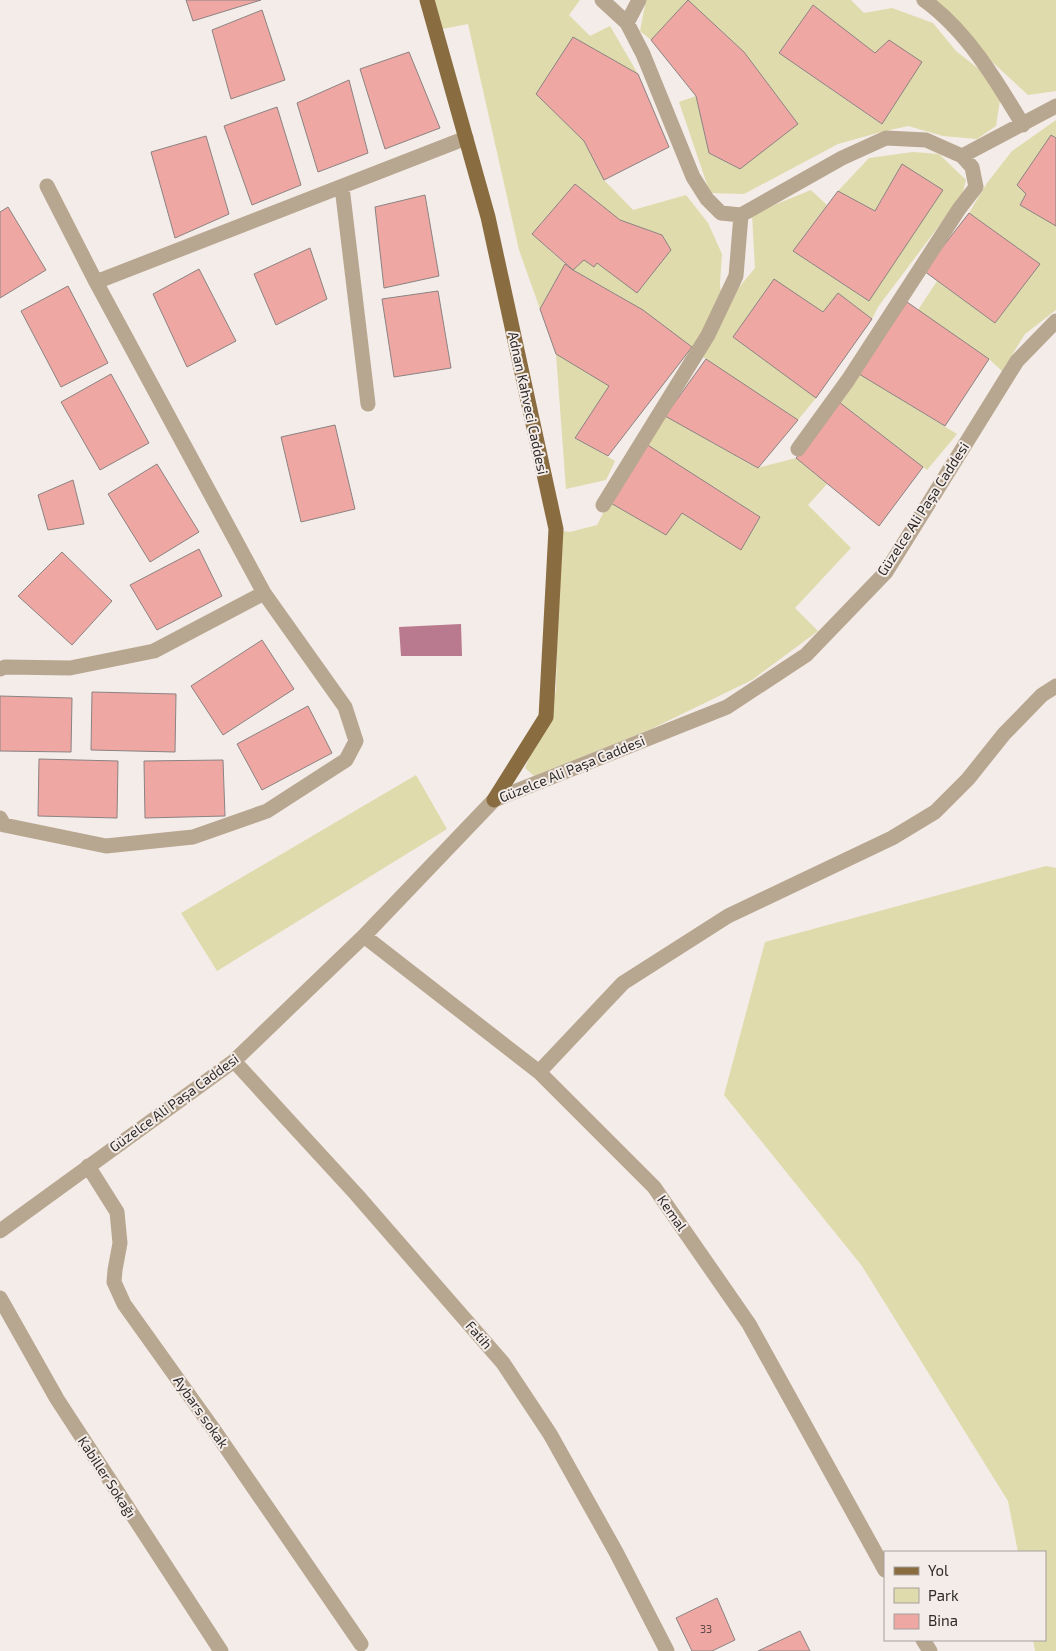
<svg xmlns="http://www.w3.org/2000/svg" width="1056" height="1651" viewBox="0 0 1056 1651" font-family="'Exo 2',sans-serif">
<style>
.green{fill:#dfdbac;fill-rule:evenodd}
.water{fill:#b9798f}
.building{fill:#eea7a2;stroke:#8b8382}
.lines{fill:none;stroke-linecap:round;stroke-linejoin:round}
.minor{stroke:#b8a790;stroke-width:15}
.major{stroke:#896c40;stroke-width:15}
.labels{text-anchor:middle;stroke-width:4;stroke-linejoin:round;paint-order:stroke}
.number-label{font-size:11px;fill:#5e4a48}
.street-label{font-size:14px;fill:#2e2b2a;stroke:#f4ece8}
</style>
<rect width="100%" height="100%" fill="#f4ece8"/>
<path class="green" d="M 432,0 L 580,0 L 569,15 L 590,36 L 610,26 L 638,74 L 573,38 L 536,94 L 584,141 L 604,180 L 633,210 L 686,195 L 708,223 L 722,254 L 720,283 L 722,308 L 755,268 L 752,214 L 811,190 L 827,205 L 793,251 L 869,301 L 943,190 L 902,164 L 875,211 L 838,191 L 869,158 L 913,152 L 939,154 L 966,180 L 962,195 L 878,307 L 872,319 L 838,293 L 823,312 L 773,280 L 733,337 L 816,398 L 798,420 L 708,361 L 692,347 L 643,310 L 573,270 L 584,260 L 594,267 L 597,263 L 637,292 L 671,250 L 662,235 L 620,220 L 575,184 L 532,234 L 565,264 L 540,309 L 519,250 L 468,24 L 442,29 Z
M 646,0 L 851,0 L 864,13 L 892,8 L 933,23 L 956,51 L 980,70 L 1000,100 L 996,126 L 977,139 L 943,136 L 908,126 L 881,132 L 838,144 L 744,194 L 710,193 L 679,102 L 696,96 L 709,153 L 739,169 L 798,124 L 744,52 L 688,1 L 651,40 L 640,31 ZM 813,5 L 875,53 L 889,40 L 921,62 L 881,124 L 779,53 Z
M 915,0 L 1056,0 L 1056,91 L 1028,95 L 933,7 Z
M 1056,120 L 1056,138 L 1051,135 L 1017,185 L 1026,194 L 1020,205 L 1056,226 L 1056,310 L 1025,334 L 1002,371 L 989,359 L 918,310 L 937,281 L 995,323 L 1039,264 L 969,213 L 987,183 L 1012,151 Z
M 556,354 L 609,386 L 575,438 L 615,461 L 606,480 L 566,489 Z
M 859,374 L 957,434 L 927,470 L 839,402 Z
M 665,416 L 757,468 L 796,458 L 827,484 L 808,505 L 851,548 L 795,608 L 818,631 L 752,680 L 649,730 L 534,776 L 525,768 L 556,691 L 560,531 L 570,532 L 597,525 L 609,502 L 666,535 L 682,513 L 741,550 L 760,517 L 643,442 Z
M 416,775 L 447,829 L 217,971 L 181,913 Z
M 1046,866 L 1056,868 L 1056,1651 L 1035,1651 L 1033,1640 L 1045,1640 L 1045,1552 L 1018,1552 L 1008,1501 L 862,1266 L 724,1095 L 765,942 Z"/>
<path class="water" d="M 461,624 L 462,656 L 401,656 L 399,627 Z"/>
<path class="building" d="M 186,0 L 261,0 L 193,21 Z
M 688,0 L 744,52 L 798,124 L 740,169 L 709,153 L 696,96 L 651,40 Z
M 813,5 L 875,53 L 889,40 L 922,62 L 882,124 L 779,53 Z
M 262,10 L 285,80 L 231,99 L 212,30 Z
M 573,37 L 638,74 L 669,147 L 604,180 L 584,141 L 536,94 Z
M 409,52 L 440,128 L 385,149 L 360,69 Z
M 349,80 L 368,153 L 318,172 L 297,103 Z
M 277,107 L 301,185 L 252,205 L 224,126 Z
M 1051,135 L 1056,138 L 1056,226 L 1020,205 L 1026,194 L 1017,185 Z
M 206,136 L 229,214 L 175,238 L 151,152 Z
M 902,164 L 943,190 L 869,301 L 793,251 L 838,191 L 875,211 Z
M 575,184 L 620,220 L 662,235 L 671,250 L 637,293 L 597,263 L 594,267 L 584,260 L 573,270 L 532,234 Z
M 425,195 L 439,276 L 384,288 L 375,207 Z
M 8,207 L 46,270 L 0,298 L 0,212 Z
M 969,213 L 1040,264 L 995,323 L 924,271 Z
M 310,248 L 327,299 L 276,325 L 254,274 Z
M 565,264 L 573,270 L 643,310 L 692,347 L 608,456 L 575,438 L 609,386 L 556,354 L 540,309 Z
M 199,269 L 236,341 L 187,367 L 153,294 Z
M 774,279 L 823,312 L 838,293 L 872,319 L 816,398 L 733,337 Z
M 68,286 L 108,363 L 61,387 L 21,311 Z
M 438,291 L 451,368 L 394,377 L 382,299 Z
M 907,302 L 989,359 L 945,426 L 859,374 Z
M 706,359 L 798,420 L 758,468 L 665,416 Z
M 111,374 L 149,443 L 100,470 L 61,402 Z
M 839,402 L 923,467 L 879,526 L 796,458 Z
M 335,425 L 355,509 L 301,522 L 281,437 Z
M 643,442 L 760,517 L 741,550 L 682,513 L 666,535 L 609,502 Z
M 157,464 L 199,532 L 150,562 L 108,494 Z
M 73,480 L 84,524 L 48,530 L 38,495 Z
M 199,549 L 222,596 L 157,630 L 130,585 Z
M 62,552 L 112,601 L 72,645 L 18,596 Z
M 262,640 L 294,689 L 223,735 L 191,686 Z
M 92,692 L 176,694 L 175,752 L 91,750 Z
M 0,696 L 72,698 L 71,752 L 0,751 Z
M 308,706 L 332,753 L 262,790 L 237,744 Z
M 39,759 L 118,761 L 117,818 L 38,816 Z
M 223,760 L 225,816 L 145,818 L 144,761 Z
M 717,1598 L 735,1640 L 712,1651 L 692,1651 L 676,1618 Z
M 800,1631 L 810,1651 L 758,1651 Z"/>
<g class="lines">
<path class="minor" d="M 602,0 L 627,23 L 643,54 L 693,177 L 707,199 L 721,213 L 741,215 L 842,158 L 886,138 L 926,140 L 962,156 L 972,167 L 976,187 L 959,209 L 848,380 L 798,449
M 924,0 C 967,31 996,80 1023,125
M 627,23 L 639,0
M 962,156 L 1056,106
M 47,186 L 96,282
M 342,187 L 368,404
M 603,505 L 708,335 L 736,276 L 741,215
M 0,669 L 5,667 L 70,668 L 154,651 L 264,593
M 0,818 L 4,825 L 106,846 L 193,837 L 267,811 L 346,760 L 356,741 L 345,707 L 264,593 L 96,282 L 466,138
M 364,936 L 539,1072 L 654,1187 L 749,1324 L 885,1570
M 234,1061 L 356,1194 L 503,1363 L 550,1434 L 616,1552 L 667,1651
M 539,1072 L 623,983 L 728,916 L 892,838 L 935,812 L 968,779 L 1004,734 L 1042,695 L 1056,686
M 88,1166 L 117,1212 L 120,1243 L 115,1270 L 114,1282 L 124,1304 L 214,1430 L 361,1644
M 0,1231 L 234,1061 L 364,936 L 494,800 L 727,707 L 806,655 L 886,572 L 1017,361 L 1056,321
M 0,1298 L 57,1399 L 221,1651
M 923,1640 L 930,1651"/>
<path class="major" d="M 427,0 L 488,217 L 556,529 L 546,717 L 494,800"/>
</g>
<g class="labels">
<g class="number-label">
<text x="706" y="1633">33</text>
</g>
<g class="street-label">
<text transform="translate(528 403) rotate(78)" y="5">Adnan Kahveci Caddesi</text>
<text transform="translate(923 509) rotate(-57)" y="5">Güzelce Ali Paşa Caddesi</text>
<text transform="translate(572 769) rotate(-22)" y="5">Güzelce Ali Paşa Caddesi</text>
<text transform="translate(174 1103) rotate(-36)" y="5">Güzelce Ali Paşa Caddesi</text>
<text transform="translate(672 1213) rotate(55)" y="5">Kemal</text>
<text transform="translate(479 1335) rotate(49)" y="5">Fatih</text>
<text transform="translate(201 1412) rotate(55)" y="5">Aybars sokak</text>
<text transform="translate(107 1477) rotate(57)" y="5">Kabiller Sokağı</text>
</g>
</g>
<rect x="884" y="1551" width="162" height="90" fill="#f4ece8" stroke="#a59f9c"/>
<rect x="894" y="1567" width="25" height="8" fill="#896c40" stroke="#a59f9c"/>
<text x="928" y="1576" font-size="15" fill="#2e2b2a">Yol</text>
<rect x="894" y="1588" width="25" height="15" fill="#dfdbac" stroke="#a59f9c"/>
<text x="928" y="1601" font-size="15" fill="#2e2b2a">Park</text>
<rect x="894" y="1614" width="25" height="15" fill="#eea7a2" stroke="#a59f9c"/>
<text x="928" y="1626" font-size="15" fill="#2e2b2a">Bina</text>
</svg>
